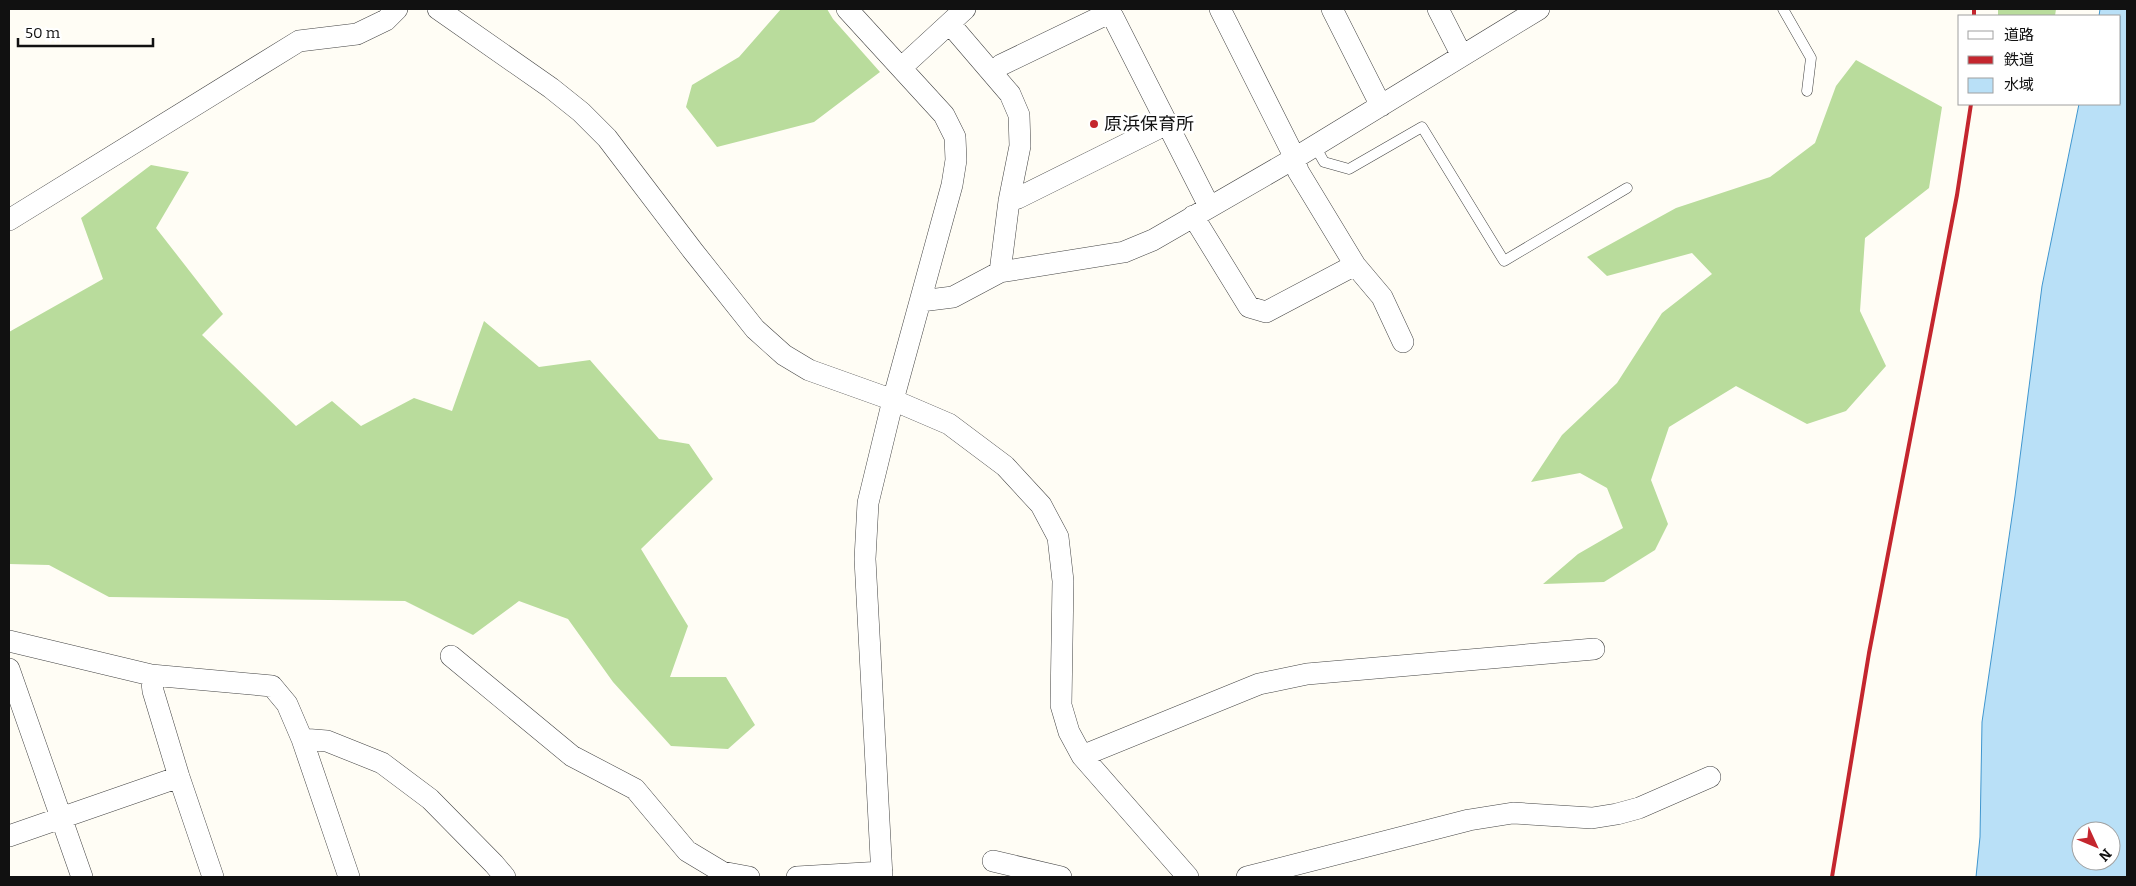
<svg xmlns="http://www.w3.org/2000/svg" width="2136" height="886" viewBox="0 0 2136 886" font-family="Bitter,'Noto Sans JP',serif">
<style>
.forest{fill:#b9dc9c}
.water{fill:#b9e0f7;stroke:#3f96cf;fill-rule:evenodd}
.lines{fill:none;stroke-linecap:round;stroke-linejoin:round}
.service-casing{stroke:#444;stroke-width:11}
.minor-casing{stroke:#444;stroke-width:22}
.service{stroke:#fff;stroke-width:10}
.minor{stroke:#fff;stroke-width:21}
.rail{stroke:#c4262e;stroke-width:4}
.poi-dot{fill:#c4262e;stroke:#fff;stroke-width:2}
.labels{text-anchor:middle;stroke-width:5;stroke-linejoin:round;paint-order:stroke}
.poi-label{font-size:18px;fill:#111;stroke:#fff;text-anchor:start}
</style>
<rect width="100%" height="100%" fill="#fffdf5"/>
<path class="forest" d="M 781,9 L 827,9 L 833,19 L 880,72 L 814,122 L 717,147 L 686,107 L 692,85 L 739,57 Z
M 1998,9 L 2056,9 L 2055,16 L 1998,16 Z
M 1856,60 L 1942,107 L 1929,188 L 1865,238 L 1860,311 L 1886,366 L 1846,411 L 1807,424 L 1736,386 L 1669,427 L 1651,480 L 1668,524 L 1655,550 L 1604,582 L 1543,584 L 1578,554 L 1623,528 L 1607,488 L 1580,473 L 1531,482 L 1562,435 L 1617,383 L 1662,313 L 1712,274 L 1692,253 L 1607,276 L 1587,257 L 1676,208 L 1770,177 L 1815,143 L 1836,86 Z
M 151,165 L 189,172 L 156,228 L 223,314 L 202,335 L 296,426 L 332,401 L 361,426 L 414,398 L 452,411 L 484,321 L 539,367 L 590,360 L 659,439 L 689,444 L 713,479 L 641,549 L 688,626 L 670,677 L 726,677 L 755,725 L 728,749 L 671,746 L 613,682 L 568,619 L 519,601 L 473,635 L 405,601 L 109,597 L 49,565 L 9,564 L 9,332 L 103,279 L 81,218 Z"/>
<path class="water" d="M 2100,9 L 2127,9 L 2127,877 L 1976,877 L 1980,837 L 1982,722 L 2015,496 L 2042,286 L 2079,104 L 2120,104 L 2120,16 L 2099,16 ZM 2081,831 L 2111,831 L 2111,861 L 2081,861 Z"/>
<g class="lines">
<defs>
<path id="service" d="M 1783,9 L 1811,58 L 1807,91
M 1315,146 L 1324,162 L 1349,169 L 1422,127 L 1504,261 L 1627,188"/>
<path id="minor" d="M 438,9 L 551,88 L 581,112 L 607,138 L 693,251 L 755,329 L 784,355 L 809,370 L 893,400 L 949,424 L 1005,466 L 1041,505 L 1058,537 L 1063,581 L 1061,705 L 1069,732 L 1082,756 L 1188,877
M 847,9 L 944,115 L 955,137 L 956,160 L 952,185 L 893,400 L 868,503 L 865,559 L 882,877
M 1109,9 L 1209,206
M 1220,9 L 1295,158 L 1298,171 L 1355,265 L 1382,297 L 1403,342
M 1332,9 L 1381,106
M 1438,9 L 1462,56
M 950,24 L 1010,94 L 1019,115 L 1020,146 L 1009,201 L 1000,272
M 902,67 L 965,9
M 993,74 L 1001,65 L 1111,12
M 1009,201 L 1018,198 L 1167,124
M 1193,216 L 1249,307 L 1266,312 L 1355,265
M 9,220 L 299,41 L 357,34 L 386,20 L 397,9
M 921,301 L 953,297 L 1000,272 L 1124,252 L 1153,240 L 1295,158 L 1539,9
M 9,641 L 151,675 L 272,686 L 287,704 L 302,739 L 349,877
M 451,656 L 572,756 L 635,789 L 687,851 L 722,872 L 749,877
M 9,669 L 82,877
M 151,675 L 153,691 L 179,777 L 213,877
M 302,739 L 327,741 L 382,763 L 430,799 L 494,864 L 505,877
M 1082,756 L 1259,684 L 1307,674 L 1594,649
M 9,836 L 179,777
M 993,861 L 1061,877
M 797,877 L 882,872
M 1247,877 L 1469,820 L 1513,813 L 1592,818 L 1617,814 L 1639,808 L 1710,777"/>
</defs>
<use href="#service" class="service-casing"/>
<use href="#minor" class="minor-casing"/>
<use href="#service" class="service"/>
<use href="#minor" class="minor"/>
<path class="rail" d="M 1974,9 L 1974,16
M 1832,877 L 1869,653 L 1957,195 L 1971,104"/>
</g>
<circle class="poi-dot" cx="1094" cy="124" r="5"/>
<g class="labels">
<g class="poi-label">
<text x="1104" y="130">原浜保育所</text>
</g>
</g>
<rect width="2136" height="886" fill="none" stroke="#111111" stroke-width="20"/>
<rect x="1958" y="15" width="162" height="90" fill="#ffffff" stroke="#a0a0a0"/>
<rect x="1968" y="31" width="25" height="8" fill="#ffffff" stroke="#a0a0a0"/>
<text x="2004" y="40" font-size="15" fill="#111111">道路</text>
<rect x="1968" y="56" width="25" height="8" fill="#c4262e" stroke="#a0a0a0"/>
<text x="2004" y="65" font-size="15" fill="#111111">鉄道</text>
<rect x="1968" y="78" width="25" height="15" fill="#b9e0f7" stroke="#a0a0a0"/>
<text x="2004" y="90" font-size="15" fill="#111111">水域</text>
<g transform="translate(2096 846) rotate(134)"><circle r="24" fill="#ffffff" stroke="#a0a0a0"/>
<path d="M0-4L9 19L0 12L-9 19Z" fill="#c4262e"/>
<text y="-8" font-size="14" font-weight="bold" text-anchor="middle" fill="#111111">N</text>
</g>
<path d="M18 38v8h135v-8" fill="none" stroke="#111111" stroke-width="2.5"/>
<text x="25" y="38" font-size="15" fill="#111111" stroke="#ffffff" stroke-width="4" paint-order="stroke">50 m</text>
</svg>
